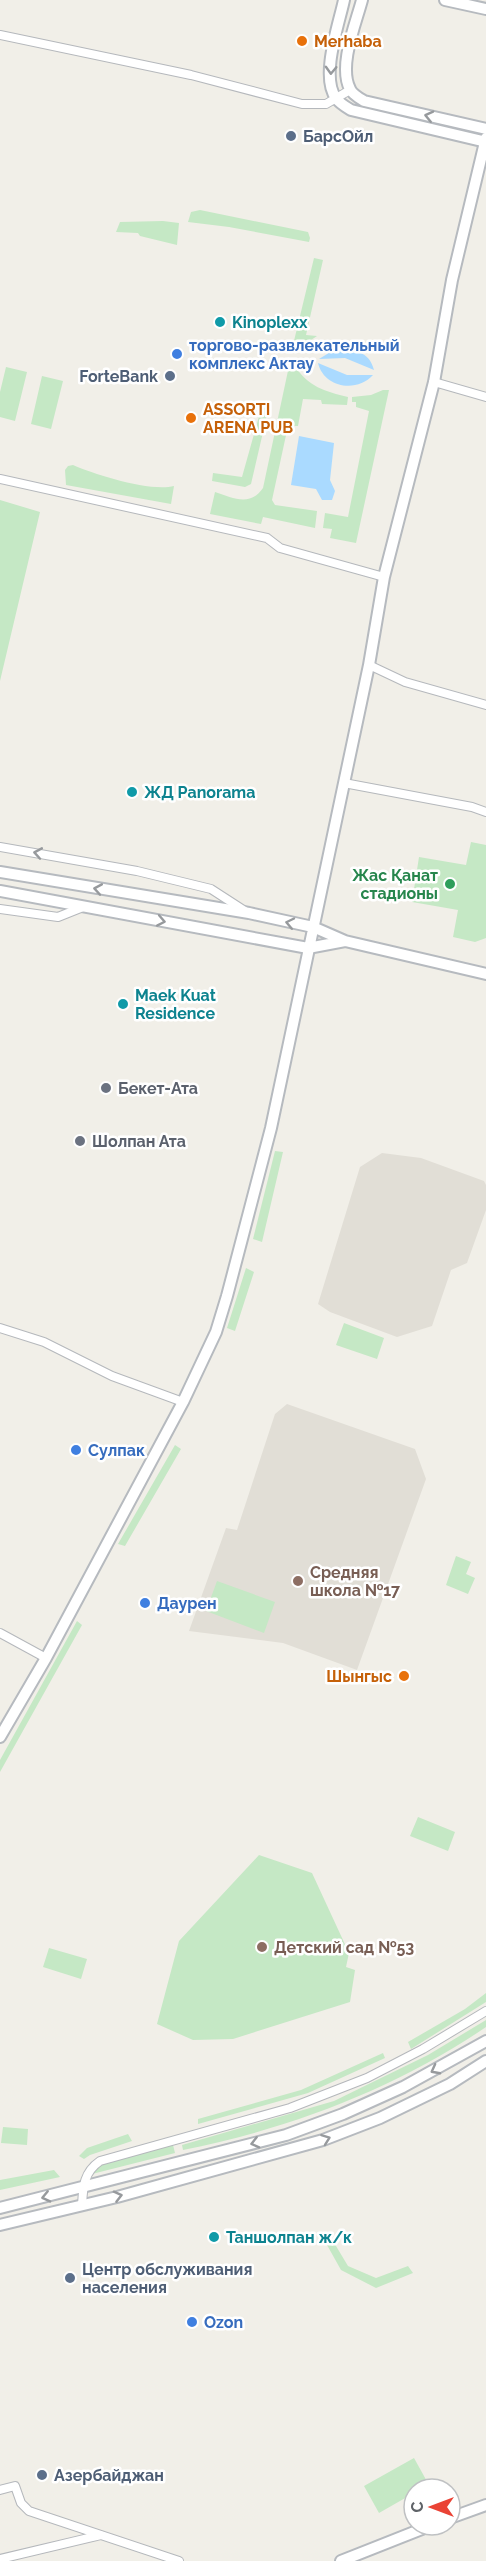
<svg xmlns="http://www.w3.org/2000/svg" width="486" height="2561" viewBox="0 0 486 2561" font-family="Raleway,sans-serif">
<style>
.education{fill:#e1ded6}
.green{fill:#c5e8c5}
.water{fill:#aadaff}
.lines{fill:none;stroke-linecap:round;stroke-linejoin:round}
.street-casing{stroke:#b5b8bc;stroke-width:10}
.secondary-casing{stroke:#b6babf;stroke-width:14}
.street{stroke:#fff;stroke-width:8}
.secondary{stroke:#fff;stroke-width:10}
.oneway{stroke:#979a9d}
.food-dot{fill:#e8710a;stroke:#fff;stroke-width:2}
.service-dot{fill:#5c6f8a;stroke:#fff;stroke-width:2}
.culture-dot{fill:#0f9aa8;stroke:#fff;stroke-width:2}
.shop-dot{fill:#3f7fe0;stroke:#fff;stroke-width:2}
.leisure-dot{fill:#2e9e5b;stroke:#fff;stroke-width:2}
.worship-dot{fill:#6b7280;stroke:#fff;stroke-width:2}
.education-dot{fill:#8d6e63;stroke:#fff;stroke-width:2}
.labels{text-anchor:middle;stroke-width:5;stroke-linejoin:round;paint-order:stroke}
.food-label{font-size:16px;font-weight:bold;fill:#c56008;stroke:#fff;text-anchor:start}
.service-label{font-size:16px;font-weight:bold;fill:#4e5e75;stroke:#fff;text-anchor:start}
.culture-label{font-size:16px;font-weight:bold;fill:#0d838f;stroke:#fff;text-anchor:start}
.shop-label{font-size:16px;font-weight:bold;fill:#366cbe;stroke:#fff;text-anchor:start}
.leisure-label{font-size:16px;font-weight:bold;fill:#27864d;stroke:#fff;text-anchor:end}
.worship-label{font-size:16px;font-weight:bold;fill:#5b616d;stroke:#fff;text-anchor:start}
.education-label{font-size:16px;font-weight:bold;fill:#785e54;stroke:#fff;text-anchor:start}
</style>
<rect width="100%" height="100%" fill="#f1efe8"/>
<path class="education" d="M 382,1153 L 421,1158 L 484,1181 L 486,1185 L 486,1210 L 467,1263 L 451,1270 L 432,1326 L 397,1337 L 330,1312 L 318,1304 L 360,1167 Z
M 287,1404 L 415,1449 L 426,1479 L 357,1670 L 283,1643 L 189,1631 L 226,1528 L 237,1530 L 275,1414 Z"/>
<path class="green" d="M 200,210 L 308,232 L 310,238 L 309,242 L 229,227 L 188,222 L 191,212 Z
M 163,221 L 179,223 L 177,245 L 140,236 L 138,233 L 116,232 L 120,222 Z
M 314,258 L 323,260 L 306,335 L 317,336 L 299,348 L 293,345 Z
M 289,366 L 295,366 C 307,386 326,392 348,397 L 347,405 L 322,404 L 321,400 L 303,399 L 298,426 L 288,426 L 272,500 L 275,505 L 317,511 L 315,528 L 263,517 L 261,524 L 210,514 L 215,492 C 233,498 250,507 263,488 Z
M 6,367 L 27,372 L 15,421 L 0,417 L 0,392 Z
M 42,376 L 63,381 L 51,429 L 31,424 Z
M 383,390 L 389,390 L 356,543 L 330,538 L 332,529 L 323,528 L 325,513 L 348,517 L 369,411 L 356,407 L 356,402 L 352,402 L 352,397 L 371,395 Z
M 263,402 L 270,402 L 251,484 L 245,487 L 212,481 L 213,473 L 242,477 Z
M 73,465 C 96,475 150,492 174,486 L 171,504 L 66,485 L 65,470 L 68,466 Z
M 0,500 L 40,512 L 0,681 Z
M 471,842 L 486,845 L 486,938 L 475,942 L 453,937 L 458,910 L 412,902 L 419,857 L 466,865 Z
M 275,1151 L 283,1152 L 262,1242 L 253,1239 Z
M 246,1268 L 254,1272 L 235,1331 L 227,1328 Z
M 344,1323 L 384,1338 L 377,1359 L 336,1345 Z
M 175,1445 L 181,1449 L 125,1546 L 118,1544 Z
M 456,1556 L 471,1562 L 466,1574 L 475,1578 L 468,1594 L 446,1585 Z
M 217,1581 L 275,1602 L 264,1633 L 206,1611 Z
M 77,1621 L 82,1625 L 0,1772 L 0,1760 Z
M 418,1817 L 455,1832 L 448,1851 L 410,1836 Z
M 259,1855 L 312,1873 L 349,1953 L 346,1967 L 355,1970 L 350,2002 L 233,2039 L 193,2040 L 157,2024 L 179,1941 Z
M 49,1948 L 87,1959 L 81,1979 L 43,1967 Z
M 486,1993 L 486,2002 L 411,2049 L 408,2042 L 465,2009 Z
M 486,2020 L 486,2027 C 397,2088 289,2129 183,2150 L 182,2145 L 334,2101 L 428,2055 Z
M 383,2053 L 385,2058 L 308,2093 L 198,2124 L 198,2119 L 301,2090 Z
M 3,2127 L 28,2129 L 27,2145 L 1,2143 Z
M 128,2134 L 132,2141 L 90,2155 L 84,2159 L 79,2156 L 87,2148 Z
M 173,2145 L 175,2153 L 92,2174 L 95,2166 Z
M 54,2170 L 60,2177 L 0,2190 L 0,2180 Z
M 333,2241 L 348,2266 L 376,2278 L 408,2266 L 413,2273 L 376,2288 L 341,2270 L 327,2245 Z
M 414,2458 L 429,2485 L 422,2489 L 414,2489 L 414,2493 L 379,2513 L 364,2486 Z"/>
<path class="water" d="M 337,348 C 354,351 369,350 374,370 L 345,358 L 319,359 Z
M 318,363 L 347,375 L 373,375 C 357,393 324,388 318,363 Z
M 299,436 L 334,443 L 330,480 L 335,491 L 332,500 L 322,500 L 316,489 L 291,485 Z"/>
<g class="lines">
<defs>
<path id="street" d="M 0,35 L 191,75 L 302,104 L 326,104 L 350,90
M 434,382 L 486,397
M 0,479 L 267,538 L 280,548 L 384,577
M 369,665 L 405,682 L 486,705
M 344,783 L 472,807 L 486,812
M 0,847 L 137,871 L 211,889 L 245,911
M 0,909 L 58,917 L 83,907
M 0,1328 L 44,1342 L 112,1376 L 183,1402
M 0,1633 L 46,1658
M 82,2205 C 83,2186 84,2172 100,2161 L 290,2108 L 367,2078 L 423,2049 L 486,2011
M 0,2490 L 15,2486 L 21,2503 L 29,2511 L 179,2561
M 0,2559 L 101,2535"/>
<path id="secondary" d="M 344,0 C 339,24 320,77 336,98 C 339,103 346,107 351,110 L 486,142
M 362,0 C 356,23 338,66 350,89 C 352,94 359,98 364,101 L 486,129
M 445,0 L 486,9
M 0,872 L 249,913 L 313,927 L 345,941 L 486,974
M 0,891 L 308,948 L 345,941
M 0,1737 L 46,1658 L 183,1402 L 216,1332 L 227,1296 L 271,1128 L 369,665 L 384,577 L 434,382 L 452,280 L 486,138
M 0,2208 L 286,2135 L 343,2114 L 403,2087 L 486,2041
M 0,2225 L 117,2197 L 323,2140 L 380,2118 L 450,2084 L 486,2061
M 450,2518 L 486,2505
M 341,2561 L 432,2525"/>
</defs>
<use href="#street" class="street-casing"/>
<use href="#secondary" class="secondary-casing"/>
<use href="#street" class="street"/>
<use href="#secondary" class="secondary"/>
</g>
<defs><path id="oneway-chevron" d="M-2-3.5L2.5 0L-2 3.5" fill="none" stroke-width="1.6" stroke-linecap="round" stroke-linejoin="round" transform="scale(1.5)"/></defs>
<g class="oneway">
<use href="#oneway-chevron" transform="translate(331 70) rotate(92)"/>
<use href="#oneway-chevron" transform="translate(429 116) rotate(-167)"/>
<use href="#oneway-chevron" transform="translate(38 853) rotate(-170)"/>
<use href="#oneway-chevron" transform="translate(98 889) rotate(-170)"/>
<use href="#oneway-chevron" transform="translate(161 921) rotate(11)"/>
<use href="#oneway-chevron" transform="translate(290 923) rotate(-168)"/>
<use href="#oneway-chevron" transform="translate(435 2070) rotate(152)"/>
<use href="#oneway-chevron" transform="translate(326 2139) rotate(-20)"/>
<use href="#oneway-chevron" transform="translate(255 2143) rotate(166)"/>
<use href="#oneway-chevron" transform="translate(118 2196) rotate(-14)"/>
<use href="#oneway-chevron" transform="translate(46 2197) rotate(167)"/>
</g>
<g class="food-dot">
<circle cx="302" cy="41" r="6"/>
<circle cx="191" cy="418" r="6"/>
<circle cx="404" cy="1676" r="6"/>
</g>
<g class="service-dot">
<circle cx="291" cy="136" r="6"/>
<circle cx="170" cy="376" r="6"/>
<circle cx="70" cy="2278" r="6"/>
<circle cx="42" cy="2475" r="6"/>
</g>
<g class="culture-dot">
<circle cx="220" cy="322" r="6"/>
<circle cx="132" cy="792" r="6"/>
<circle cx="123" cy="1004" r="6"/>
<circle cx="214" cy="2237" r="6"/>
</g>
<g class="shop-dot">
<circle cx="177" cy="354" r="6"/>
<circle cx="76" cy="1450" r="6"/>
<circle cx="145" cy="1603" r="6"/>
<circle cx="192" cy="2322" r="6"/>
</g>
<circle class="leisure-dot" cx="450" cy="884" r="6"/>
<g class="worship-dot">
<circle cx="106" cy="1088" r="6"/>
<circle cx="80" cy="1141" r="6"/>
</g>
<g class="education-dot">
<circle cx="298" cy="1581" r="6"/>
<circle cx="262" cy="1947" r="6"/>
</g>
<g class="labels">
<g class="food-label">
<text x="314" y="47">Merhaba</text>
<text x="203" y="415">ASSORTI<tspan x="203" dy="18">ARENA PUB</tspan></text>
<text x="392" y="1682" text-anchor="end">Шынгыс</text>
</g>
<g class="service-label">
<text x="303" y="142">БарсОйл</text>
<text x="158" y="382" text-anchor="end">ForteBank</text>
<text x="82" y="2275">Центр обслуживания<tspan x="82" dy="18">населения</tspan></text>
<text x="54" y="2481">Азербайджан</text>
</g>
<g class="culture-label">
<text x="232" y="328">Kinoplexx</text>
<text x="144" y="798">ЖД Panorama</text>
<text x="135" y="1001">Maek Kuat<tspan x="135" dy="18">Residence</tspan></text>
<text x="226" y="2243">Таншолпан ж/к</text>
</g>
<g class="shop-label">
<text x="189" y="351">торгово-развлекательный<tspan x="189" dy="18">комплекс Актау</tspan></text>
<text x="88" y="1456">Сулпак</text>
<text x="157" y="1609">Даурен</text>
<text x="204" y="2328">Ozon</text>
</g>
<g class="leisure-label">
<text x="438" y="881">Жас Қанат<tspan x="438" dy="18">стадионы</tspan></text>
</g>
<g class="worship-label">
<text x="118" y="1094">Бекет-Ата</text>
<text x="92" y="1147">Шолпан Ата</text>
</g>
<g class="education-label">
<text x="310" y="1578">Средняя<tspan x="310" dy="18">школа №17</tspan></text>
<text x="274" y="1953">Детский сад №53</text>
</g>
</g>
<g transform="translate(432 2507) rotate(270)"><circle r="28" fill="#ffffff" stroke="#bfc1c3" stroke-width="1.5"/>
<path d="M0-4.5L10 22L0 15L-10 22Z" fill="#ea4335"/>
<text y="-9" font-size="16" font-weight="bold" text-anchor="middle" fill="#5f6368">С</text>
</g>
</svg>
